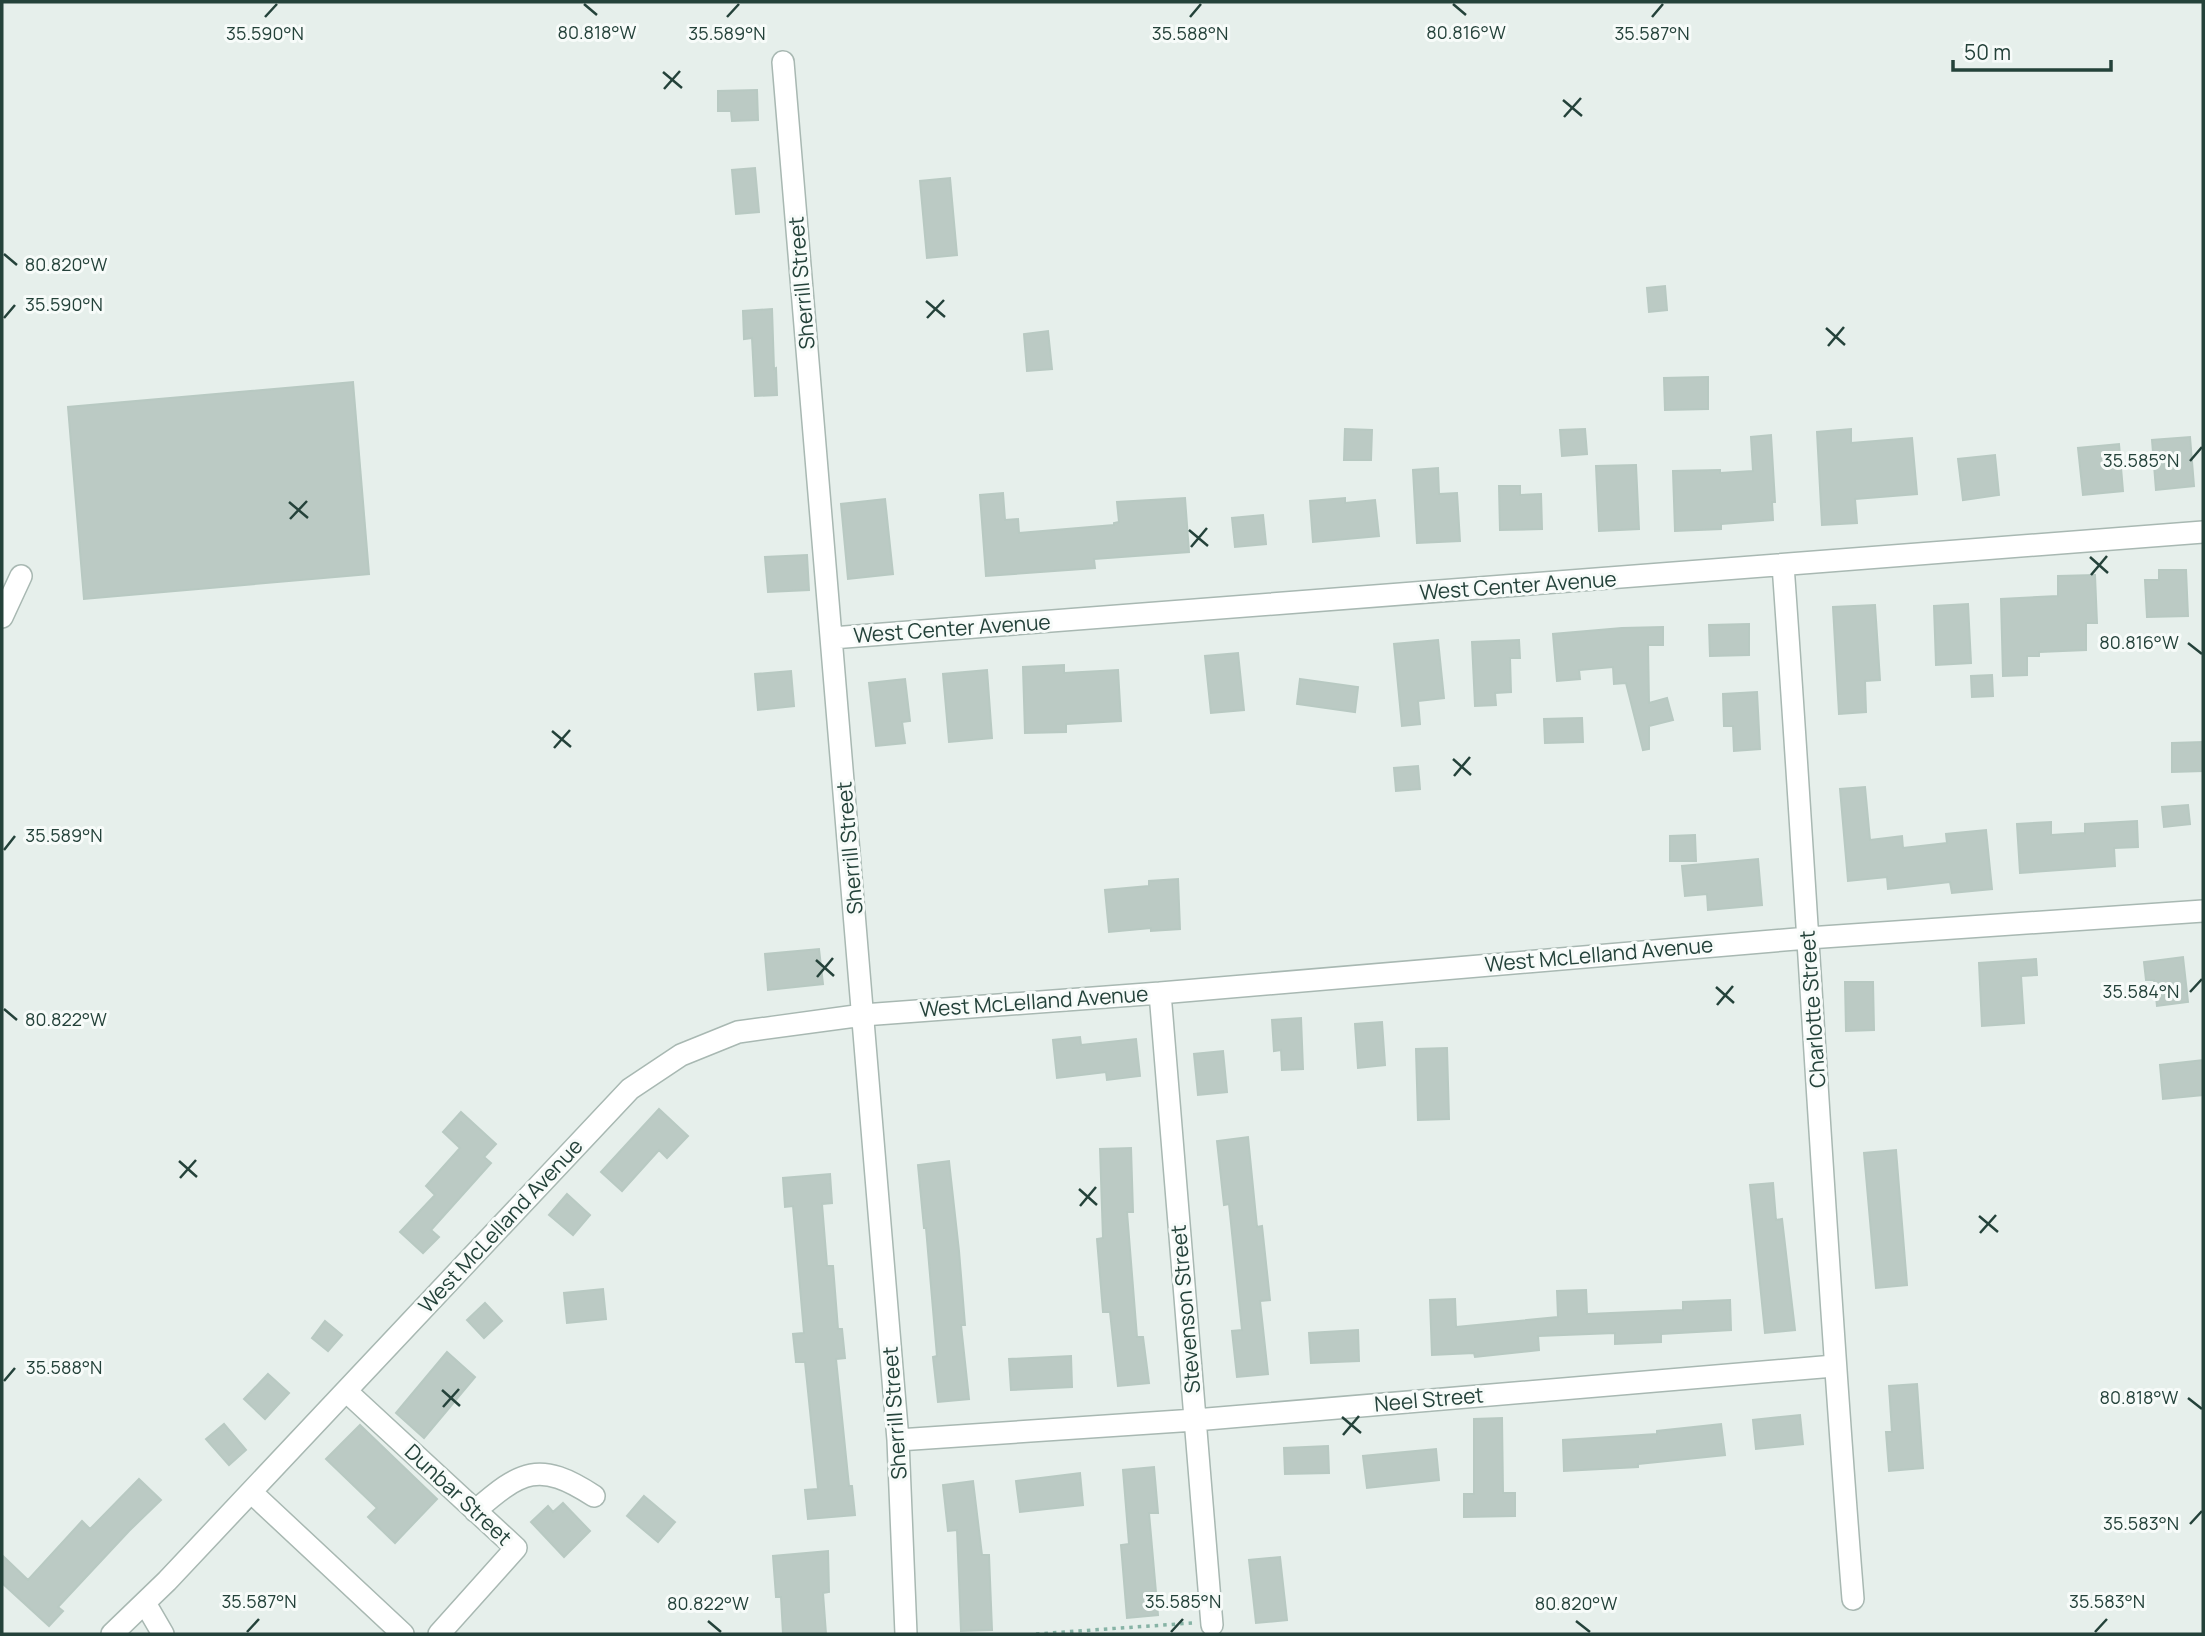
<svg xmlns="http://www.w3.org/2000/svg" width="2205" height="1636" viewBox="0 0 2205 1636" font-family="Manrope,sans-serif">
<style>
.building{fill:#bbcac4;stroke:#b8c9c2;stroke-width:2}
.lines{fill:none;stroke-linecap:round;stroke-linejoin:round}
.minor-casing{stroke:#a8b8b2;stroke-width:24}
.path{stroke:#86b3a5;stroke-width:3.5;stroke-dasharray:3.5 5;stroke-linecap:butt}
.minor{stroke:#fff;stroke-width:21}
.ticks{fill:none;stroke:#24423a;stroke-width:2.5}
.labels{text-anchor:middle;stroke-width:6;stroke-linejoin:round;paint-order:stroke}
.street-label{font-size:21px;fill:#24423a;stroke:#f7fbf9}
.ticks-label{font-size:18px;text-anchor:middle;fill:#24423a;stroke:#f7fbf9;stroke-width:6;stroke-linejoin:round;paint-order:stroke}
</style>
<rect width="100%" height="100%" fill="#e6efeb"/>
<path class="building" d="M 757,90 L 758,120 L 732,121 L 731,111 L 718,111 L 718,91 Z
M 755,168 L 759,212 L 736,214 L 732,170 Z
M 950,178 L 957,255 L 927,258 L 920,181 Z
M 1665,286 L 1667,310 L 1649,312 L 1647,288 Z
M 772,309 L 774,369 L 776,368 L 777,395 L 755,396 L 752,338 L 744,339 L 743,311 Z
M 1048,331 L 1052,369 L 1027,371 L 1024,334 Z
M 1708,377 L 1708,409 L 1665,410 L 1664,378 Z
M 353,382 L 369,574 L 84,599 L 68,407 Z
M 1345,429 L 1372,430 L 1371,460 L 1344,460 Z
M 1585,429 L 1587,454 L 1562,456 L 1560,430 Z
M 1851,429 L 1851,443 L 1912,438 L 1917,494 L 1855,499 L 1857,523 L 1822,525 L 1817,432 Z
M 1771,435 L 1775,502 L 1772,502 L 1773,520 L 1721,524 L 1721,529 L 1675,531 L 1673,471 L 1720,470 L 1720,473 L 1753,471 L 1751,437 Z
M 2190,437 L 2194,486 L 2156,490 L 2152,440 Z
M 2119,444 L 2123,491 L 2083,495 L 2078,448 Z
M 1995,455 L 1999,495 L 1963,500 L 1958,459 Z
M 1636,465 L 1639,529 L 1599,531 L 1596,466 Z
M 1438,468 L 1439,494 L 1457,493 L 1460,541 L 1417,543 L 1413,470 Z
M 1499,486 L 1520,486 L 1520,495 L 1541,494 L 1542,529 L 1500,530 Z
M 1003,493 L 1005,520 L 1018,519 L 1019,533 L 1114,525 L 1114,523 L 1119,522 L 1117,502 L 1185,498 L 1189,552 L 1094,559 L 1095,568 L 986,576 L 980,495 Z
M 1345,498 L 1345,503 L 1375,500 L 1379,536 L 1313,542 L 1310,501 Z
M 885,499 L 893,574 L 848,579 L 841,504 Z
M 1263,515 L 1266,544 L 1235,547 L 1232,518 Z
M 807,555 L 809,590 L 768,592 L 765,557 Z
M 2159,570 L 2186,570 L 2188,616 L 2147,617 L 2145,580 L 2159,580 Z
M 2095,575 L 2097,623 L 2086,623 L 2086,650 L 2039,652 L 2039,656 L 2027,656 L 2027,675 L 2003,676 L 2001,599 L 2058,596 L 2058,576 Z
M 1968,604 L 1971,663 L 1936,665 L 1934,606 Z
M 1875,605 L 1880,680 L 1865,681 L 1866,712 L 1839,714 L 1833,607 Z
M 1749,624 L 1749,655 L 1710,656 L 1709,625 Z
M 1663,627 L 1663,645 L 1648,645 L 1649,703 L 1667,698 L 1673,720 L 1649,726 L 1649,749 L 1643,750 L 1626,683 L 1614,684 L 1613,667 L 1579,670 L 1580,679 L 1557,681 L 1553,634 L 1622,628 Z
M 1438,640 L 1444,698 L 1418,701 L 1420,724 L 1402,726 L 1394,644 Z
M 1519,640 L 1520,658 L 1510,658 L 1511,692 L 1495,693 L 1496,705 L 1475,706 L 1472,642 Z
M 1238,653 L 1244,710 L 1211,713 L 1205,656 Z
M 1064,665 L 1064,673 L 1118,670 L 1121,721 L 1066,724 L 1066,732 L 1025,733 L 1023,667 Z
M 987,670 L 992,738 L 949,742 L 943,674 Z
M 791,671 L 794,706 L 758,710 L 755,674 Z
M 1992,675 L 1993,696 L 1972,697 L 1971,676 Z
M 905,679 L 910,721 L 902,722 L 905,743 L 876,746 L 869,683 Z
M 1300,679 L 1358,687 L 1355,712 L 1297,704 Z
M 1757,692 L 1760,749 L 1734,751 L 1733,726 L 1724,726 L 1723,694 Z
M 1582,718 L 1583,742 L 1545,743 L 1544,719 Z
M 2203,742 L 2203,771 L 2172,772 L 2172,743 Z
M 1418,766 L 1420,789 L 1396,791 L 1394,768 Z
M 1865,787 L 1870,840 L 1902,836 L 1903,848 L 1947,843 L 1946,834 L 1986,830 L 1992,889 L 1952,893 L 1950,882 L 1888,889 L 1887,877 L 1848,881 L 1840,789 Z
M 2188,805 L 2190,824 L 2164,827 L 2162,807 Z
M 2137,821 L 2138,847 L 2114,848 L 2115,866 L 2020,873 L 2017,824 L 2051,822 L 2051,835 L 2085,833 L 2085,824 Z
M 1695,835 L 1696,861 L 1670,861 L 1670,836 Z
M 1758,859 L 1762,905 L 1708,910 L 1707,894 L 1685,896 L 1682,866 Z
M 1178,879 L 1180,929 L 1151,931 L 1151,928 L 1109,932 L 1105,890 L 1149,886 L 1149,881 Z
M 819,949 L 823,984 L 768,990 L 765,954 Z
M 2183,957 L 2188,1002 L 2157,1006 L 2154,980 L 2146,980 L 2144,962 Z
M 2036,959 L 2037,975 L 2021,976 L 2024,1023 L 1982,1026 L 1979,963 Z
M 1845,982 L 1873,982 L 1874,1030 L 1846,1031 Z
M 1301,1018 L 1303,1069 L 1282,1070 L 1281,1050 L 1274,1051 L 1272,1020 Z
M 1382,1022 L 1385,1065 L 1358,1068 L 1355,1024 Z
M 1080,1037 L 1081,1045 L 1136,1039 L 1140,1076 L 1107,1080 L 1106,1072 L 1057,1078 L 1053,1040 Z
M 1447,1048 L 1449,1119 L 1418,1120 L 1416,1049 Z
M 1223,1051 L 1227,1092 L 1198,1095 L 1194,1054 Z
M 2203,1060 L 2203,1095 L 2163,1099 L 2160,1065 Z
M 659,1109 L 688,1136 L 667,1158 L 659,1150 L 622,1191 L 601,1172 Z
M 461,1112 L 496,1144 L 484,1157 L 491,1163 L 431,1230 L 439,1237 L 423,1253 L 400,1232 L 435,1195 L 426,1186 L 460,1148 L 443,1132 Z
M 1248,1137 L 1257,1227 L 1262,1226 L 1270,1300 L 1260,1301 L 1268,1374 L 1237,1377 L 1232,1331 L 1242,1330 L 1229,1204 L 1224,1205 L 1217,1141 Z
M 1131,1148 L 1133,1212 L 1127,1212 L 1137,1337 L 1143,1337 L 1149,1383 L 1118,1386 L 1110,1312 L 1103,1312 L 1097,1239 L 1103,1238 L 1100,1149 Z
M 1896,1150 L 1907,1285 L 1876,1288 L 1864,1153 Z
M 949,1161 L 959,1251 L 965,1325 L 961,1325 L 969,1399 L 938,1402 L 933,1357 L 937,1356 L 926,1228 L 924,1228 L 918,1165 Z
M 830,1174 L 832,1203 L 822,1204 L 827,1266 L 833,1266 L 838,1329 L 842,1329 L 845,1358 L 836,1359 L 849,1486 L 852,1486 L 855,1515 L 808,1519 L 805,1490 L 818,1489 L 805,1362 L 796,1362 L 793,1334 L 804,1333 L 793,1206 L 785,1207 L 783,1178 Z
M 1773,1183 L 1776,1220 L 1782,1219 L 1795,1330 L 1765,1333 L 1750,1185 Z
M 567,1194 L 590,1215 L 573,1235 L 549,1215 Z
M 603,1289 L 606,1319 L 567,1323 L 564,1293 Z
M 1586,1290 L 1587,1314 L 1683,1310 L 1683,1302 L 1730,1300 L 1731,1330 L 1661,1334 L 1661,1342 L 1615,1344 L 1615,1333 L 1538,1336 L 1539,1350 L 1475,1357 L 1474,1353 L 1432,1355 L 1430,1300 L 1455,1299 L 1456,1327 L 1558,1317 L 1557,1291 Z
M 485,1303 L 502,1321 L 484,1338 L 467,1320 Z
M 325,1321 L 342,1335 L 328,1351 L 312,1338 Z
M 1358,1330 L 1359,1361 L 1311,1363 L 1309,1333 Z
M 447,1352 L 475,1377 L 424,1438 L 396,1413 Z
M 1071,1356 L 1072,1387 L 1011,1390 L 1009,1359 Z
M 268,1374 L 289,1393 L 265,1419 L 244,1399 Z
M 1917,1384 L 1923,1468 L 1889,1471 L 1886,1432 L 1892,1432 L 1889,1386 Z
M 1800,1415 L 1803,1444 L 1756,1449 L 1753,1420 Z
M 1502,1418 L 1503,1493 L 1515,1493 L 1515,1516 L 1464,1517 L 1464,1494 L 1474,1494 L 1474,1419 Z
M 224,1424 L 246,1450 L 229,1465 L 206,1439 Z
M 1721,1424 L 1725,1455 L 1638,1464 L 1638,1467 L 1564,1471 L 1563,1440 L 1657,1434 L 1657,1431 Z
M 360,1425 L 437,1499 L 395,1543 L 368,1517 L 377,1508 L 326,1459 Z
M 1328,1446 L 1329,1473 L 1285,1474 L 1284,1448 Z
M 1436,1449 L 1439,1480 L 1367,1488 L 1363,1456 Z
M 1154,1467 L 1158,1513 L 1149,1513 L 1158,1615 L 1127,1618 L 1121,1545 L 1129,1544 L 1123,1470 Z
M 1080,1473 L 1083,1505 L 1020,1512 L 1016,1481 Z
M 139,1479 L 161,1500 L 129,1531 L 58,1607 L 63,1611 L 49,1626 L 2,1583 L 2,1555 L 28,1580 L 82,1521 L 90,1529 Z
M 973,1481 L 982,1555 L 989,1555 L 992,1630 L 961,1631 L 957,1530 L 948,1531 L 943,1485 Z
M 644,1496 L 675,1522 L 658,1542 L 627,1516 Z
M 563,1503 L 590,1531 L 564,1557 L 531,1522 L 548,1506 L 553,1512 Z
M 828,1551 L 829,1592 L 823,1593 L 826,1634 L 783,1634 L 781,1597 L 776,1597 L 773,1556 Z
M 1280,1557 L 1287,1620 L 1256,1623 L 1249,1560 Z"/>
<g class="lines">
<defs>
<path id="minor" d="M 783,62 L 898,1440 L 906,1634
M 1783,565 C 1808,910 1825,1255 1853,1599
M 2,617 L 21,576
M 832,638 L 2203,532
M 1160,993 L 1212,1625
M 346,1391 L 516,1548 L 439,1634
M 898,1440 L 1195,1420 L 1834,1366
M 251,1492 L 403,1634
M 475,1511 C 521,1471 539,1460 594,1496
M 145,1603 L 163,1634
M 112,1634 L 167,1581 L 630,1089 L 681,1055 L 738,1032 L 863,1015 L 1160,993 L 1808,938 L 2203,911"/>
</defs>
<use href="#minor" class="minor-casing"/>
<path class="path" d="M 1036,1634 L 1192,1623"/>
<use href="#minor" class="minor"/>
</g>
<path class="ticks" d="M 584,4 L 597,15M 1453,4 L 1466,15M 265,17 L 277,4M 727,17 L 739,4M 1190,17 L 1201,4M 1652,17 L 1663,4M 663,72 L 682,88M 664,89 L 680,71M 1563,100 L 1582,116M 1564,117 L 1581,98M 4,254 L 17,265M 926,301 L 945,317M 4,318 L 15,305M 927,318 L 944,300M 1826,328 L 1845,345M 1828,346 L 1844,327M 2190,461 L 2202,447M 289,502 L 308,518M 290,519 L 307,501M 1189,530 L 1208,546M 1191,547 L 1207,528M 2090,557 L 2108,573M 2091,575 L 2107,556M 2188,643 L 2202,654M 552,731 L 571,747M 554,748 L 570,730M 1453,759 L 1471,775M 1454,776 L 1470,757M 4,850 L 15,836M 816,960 L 834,976M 817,977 L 833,958M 1716,987 L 1734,1003M 2190,992 L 2202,979M 1717,1005 L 1733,986M 4,1009 L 17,1020M 179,1161 L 197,1177M 180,1178 L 196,1160M 1079,1189 L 1097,1205M 1080,1206 L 1096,1187M 1979,1216 L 1998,1232M 1980,1233 L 1996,1215M 4,1381 L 15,1368M 442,1390 L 460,1406M 2188,1398 L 2202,1409M 443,1407 L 459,1389M 1342,1417 L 1361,1433M 1343,1435 L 1359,1416M 2190,1524 L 2202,1511M 708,1621 L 721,1632M 1576,1621 L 1590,1632M 247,1632 L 259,1619M 1171,1632 L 1183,1619M 2095,1632 L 2107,1619"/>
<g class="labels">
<g class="street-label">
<text transform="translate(802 283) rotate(-95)" y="7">Sherrill Street</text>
<text transform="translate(1518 586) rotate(-4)" y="7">West Center Avenue</text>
<text transform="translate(952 629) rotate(-4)" y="7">West Center Avenue</text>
<text transform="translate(850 848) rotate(-95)" y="7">Sherrill Street</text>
<text transform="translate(1599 955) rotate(-5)" y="7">West McLelland Avenue</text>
<text transform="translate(1034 1002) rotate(-4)" y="7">West McLelland Avenue</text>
<text transform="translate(1813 1009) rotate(-94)" y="7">Charlotte Street</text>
<text transform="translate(501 1226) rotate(-47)" y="7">West McLelland Avenue</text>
<text transform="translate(1186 1309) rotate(-95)" y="7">Stevenson Street</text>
<text transform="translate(1429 1400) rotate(-5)" y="7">Neel Street</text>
<text transform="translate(895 1413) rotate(-94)" y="7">Sherrill Street</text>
<text transform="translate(458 1495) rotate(43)" y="7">Dunbar Street</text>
</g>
</g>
<g class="ticks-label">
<text x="1466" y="39">80.816°W</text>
<text x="597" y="39">80.818°W</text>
<text x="265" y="40">35.590°N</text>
<text x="727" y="40">35.589°N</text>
<text x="1190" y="40">35.588°N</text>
<text x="1652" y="40">35.587°N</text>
<text x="66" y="271">80.820°W</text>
<text x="64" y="311">35.590°N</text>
<text x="2141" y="467">35.585°N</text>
<text x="2139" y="649">80.816°W</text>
<text x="64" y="842">35.589°N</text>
<text x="2141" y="998">35.584°N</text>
<text x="66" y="1026">80.822°W</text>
<text x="64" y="1374">35.588°N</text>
<text x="2139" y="1404">80.818°W</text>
<text x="2141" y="1530">35.583°N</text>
<text x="259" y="1608">35.587°N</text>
<text x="1183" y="1608">35.585°N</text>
<text x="2107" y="1608">35.583°N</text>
<text x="708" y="1610">80.822°W</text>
<text x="1576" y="1610">80.820°W</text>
</g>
<rect width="2205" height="1636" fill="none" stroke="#24423a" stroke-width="7"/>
<path d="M1953 60v10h158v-10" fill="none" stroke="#24423a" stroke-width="3.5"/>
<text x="1964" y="60" font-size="21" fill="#24423a" stroke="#f7fbf9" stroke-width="5" paint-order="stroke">50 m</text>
</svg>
